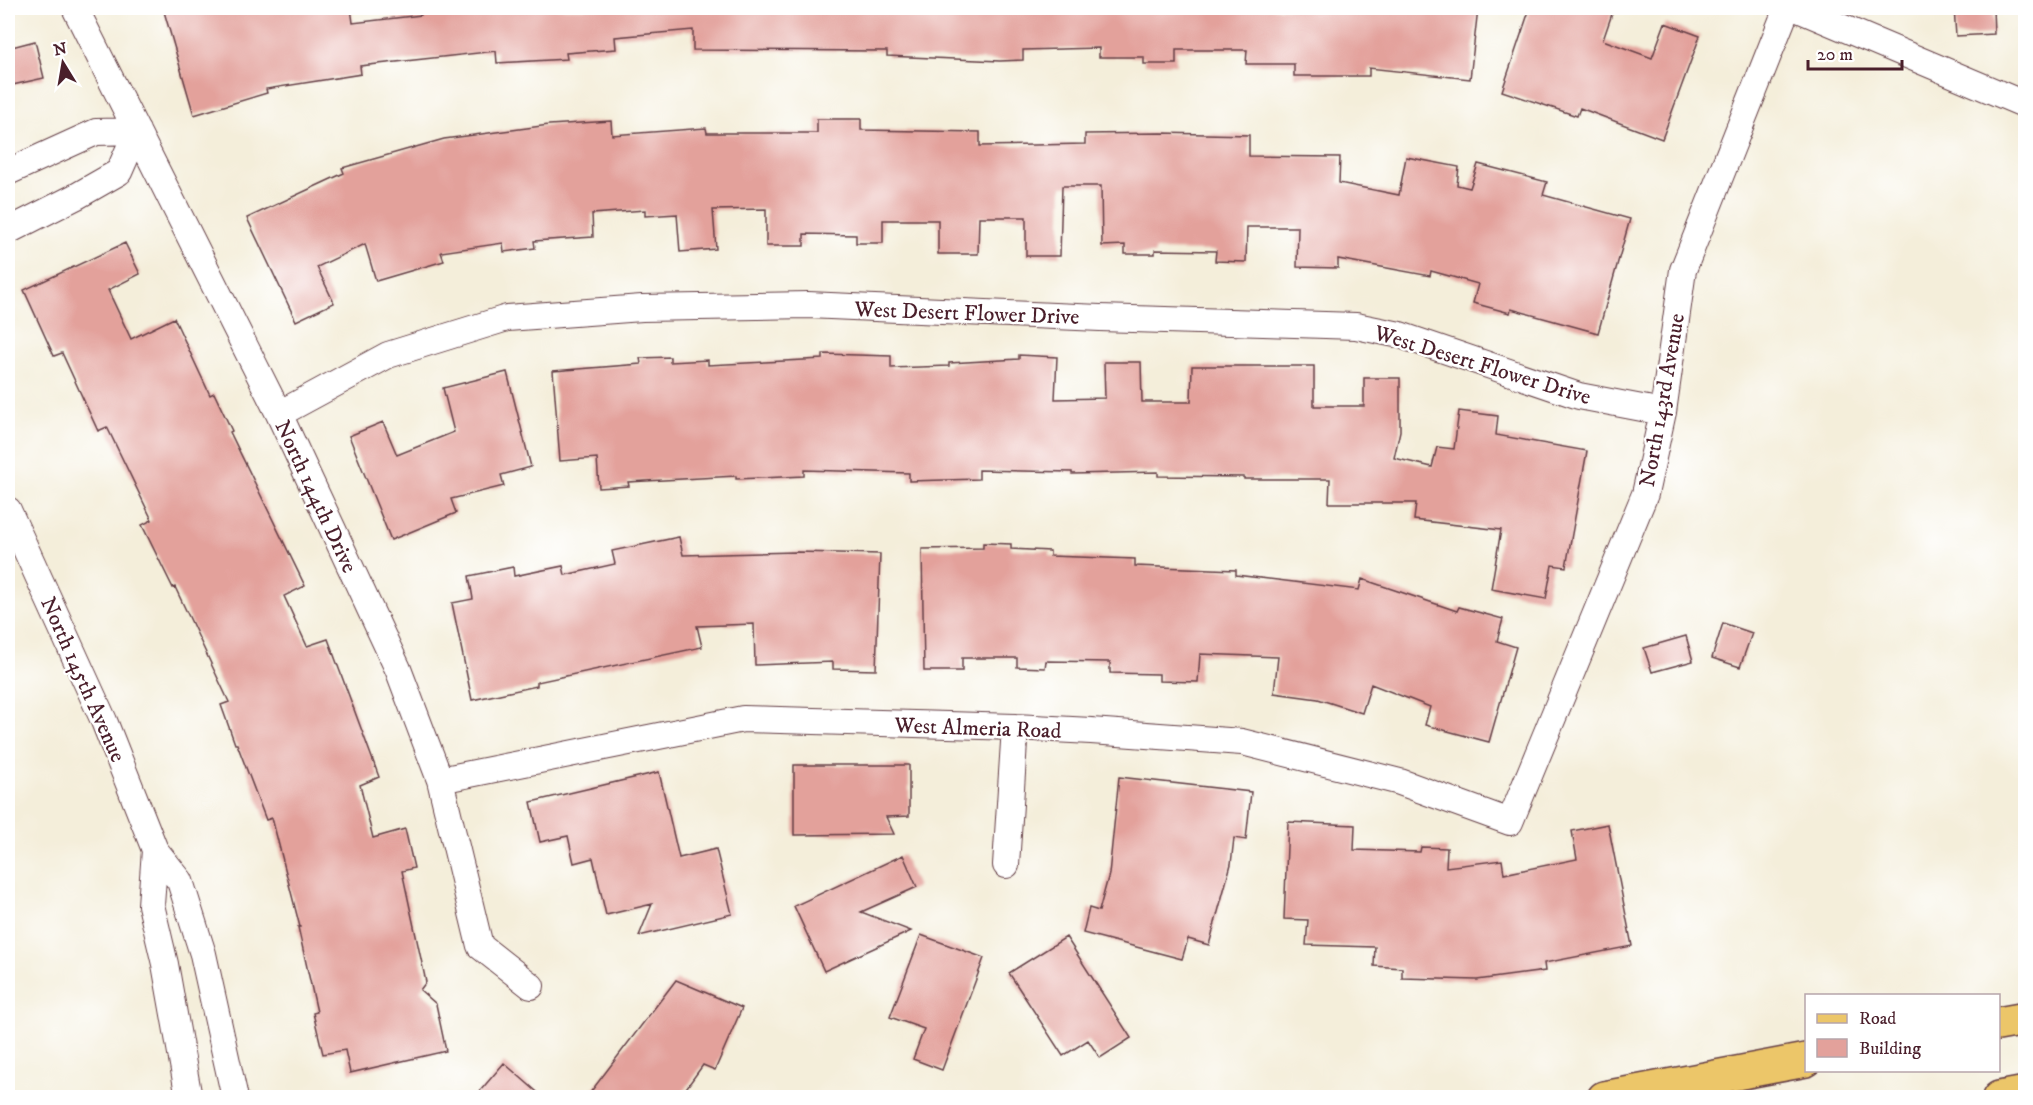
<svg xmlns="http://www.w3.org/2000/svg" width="2033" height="1105" viewBox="0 0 2033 1105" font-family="'IM FELL DW Pica',serif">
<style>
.building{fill:#e3a19b}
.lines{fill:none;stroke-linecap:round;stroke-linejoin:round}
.street-casing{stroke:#643e45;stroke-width:28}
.primary-casing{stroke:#643e45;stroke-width:36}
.street{stroke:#fff;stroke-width:26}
.primary{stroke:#ecc669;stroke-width:33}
.labels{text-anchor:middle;stroke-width:4.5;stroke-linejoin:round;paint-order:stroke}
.street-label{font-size:22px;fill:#4a1f2b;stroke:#fff}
</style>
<rect width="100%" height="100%" fill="#fff"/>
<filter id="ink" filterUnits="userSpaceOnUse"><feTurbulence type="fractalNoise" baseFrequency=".0167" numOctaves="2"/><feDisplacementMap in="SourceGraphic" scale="12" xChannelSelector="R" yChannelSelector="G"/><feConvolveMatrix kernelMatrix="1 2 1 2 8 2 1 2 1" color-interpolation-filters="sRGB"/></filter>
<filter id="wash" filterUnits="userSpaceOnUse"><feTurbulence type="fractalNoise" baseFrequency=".008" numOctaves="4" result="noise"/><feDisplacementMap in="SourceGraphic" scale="24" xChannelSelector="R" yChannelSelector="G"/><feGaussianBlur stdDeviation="1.35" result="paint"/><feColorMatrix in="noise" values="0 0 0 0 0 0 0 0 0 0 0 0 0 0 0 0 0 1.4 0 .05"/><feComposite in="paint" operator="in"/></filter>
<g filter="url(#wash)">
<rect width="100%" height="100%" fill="#f4eeda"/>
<g id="blocks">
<path class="building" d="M 163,8 L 351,8 L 353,23 L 421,15 L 420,8 L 1478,8 L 1470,79 L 1369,68 L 1369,76 L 1294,76 L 1294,64 L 1246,64 L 1247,50 L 1176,50 L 1176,64 L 1144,64 L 1144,57 L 1099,57 L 1099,48 L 1023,50 L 1023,60 L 1000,61 L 887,56 L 887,51 L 693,50 L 693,30 L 615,37 L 616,49 L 566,53 L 567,59 L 497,63 L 496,51 L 360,66 L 361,74 L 266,89 L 267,93 L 194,115 Z
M 1530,8 L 1614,8 L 1603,40 L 1652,58 L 1665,23 L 1700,36 L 1662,139 L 1580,108 L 1577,116 L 1502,91 Z
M 1954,8 L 1993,8 L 1994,34 L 1956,36 Z
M 35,41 L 44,78 L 8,86 L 8,48 Z
M 817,119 L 861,119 L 861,130 L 980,132 L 980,146 L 1085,144 L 1085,134 L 1161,133 L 1249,135 L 1249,156 L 1340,157 L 1339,183 L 1399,195 L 1406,157 L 1459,167 L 1457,185 L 1470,188 L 1478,164 L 1547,182 L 1543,195 L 1630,219 L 1598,333 L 1511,309 L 1510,313 L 1473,303 L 1478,284 L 1431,271 L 1430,276 L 1338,259 L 1338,268 L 1297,267 L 1298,227 L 1247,227 L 1246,262 L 1215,261 L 1216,251 L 1155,250 L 1155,254 L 1125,254 L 1125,245 L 1102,246 L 1101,186 L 1062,186 L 1060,256 L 1026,256 L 1026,217 L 979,217 L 978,254 L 938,254 L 938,220 L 883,220 L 883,243 L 856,243 L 856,235 L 804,234 L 804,246 L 766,246 L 766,209 L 713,210 L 716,249 L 680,252 L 677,214 L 645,216 L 645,210 L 592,214 L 593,237 L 534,241 L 535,248 L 504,252 L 503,243 L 441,252 L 444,261 L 376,281 L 365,244 L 317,267 L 334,303 L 296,321 L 247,218 L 344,173 L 342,168 L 444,139 L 549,125 L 611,121 L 612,135 L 706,128 L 707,133 L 817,133 Z
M 125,243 L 140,274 L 108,290 L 131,339 L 174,318 L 210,395 L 214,393 L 232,431 L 230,432 L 305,586 L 284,596 L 307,646 L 328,639 L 379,777 L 360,785 L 373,838 L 405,829 L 414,868 L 402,871 L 426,982 L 420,990 L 436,1004 L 446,1051 L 350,1073 L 345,1050 L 323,1054 L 313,1013 L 317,1012 L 298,927 L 300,927 L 272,818 L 266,820 L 237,744 L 235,744 L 221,705 L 229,702 L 175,587 L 173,588 L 142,525 L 152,520 L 107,427 L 98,431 L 62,353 L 54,356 L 24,290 Z
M 823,354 L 891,356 L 891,368 L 949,366 L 949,363 L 1019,359 L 1019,355 L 1057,357 L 1055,399 L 1105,398 L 1104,362 L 1141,362 L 1142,402 L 1191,402 L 1192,366 L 1314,366 L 1314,406 L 1364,406 L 1364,378 L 1400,378 L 1400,431 L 1394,458 L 1432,467 L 1437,447 L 1454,449 L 1459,411 L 1498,416 L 1496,435 L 1587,451 L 1566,567 L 1552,565 L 1546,599 L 1491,589 L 1501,530 L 1414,520 L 1416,503 L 1329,503 L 1330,479 L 1244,479 L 1244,477 L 1158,476 L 1158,472 L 1072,474 L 1072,472 L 979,470 L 979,479 L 909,481 L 909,473 L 804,470 L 804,476 L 736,479 L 736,476 L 628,482 L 629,486 L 599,488 L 597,458 L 560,461 L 553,371 L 641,364 L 640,358 L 670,357 L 670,362 L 708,360 L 708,365 L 823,359 Z
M 507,372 L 531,467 L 501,475 L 504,486 L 451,499 L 456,513 L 391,540 L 349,436 L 383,422 L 397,455 L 454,432 L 443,388 Z
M 679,537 L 683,555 L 797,552 L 880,554 L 876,670 L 833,669 L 833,662 L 755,665 L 754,624 L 697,626 L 702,647 L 537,682 L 537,686 L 472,700 L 452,603 L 473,599 L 469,576 L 513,567 L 514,576 L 563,566 L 565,575 L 615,564 L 612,551 Z
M 983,543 L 1011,544 L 1011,549 L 1050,551 L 1050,556 L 1135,559 L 1135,566 L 1236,570 L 1236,575 L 1359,590 L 1362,579 L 1457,611 L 1459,607 L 1503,619 L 1497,641 L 1516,647 L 1489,742 L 1425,725 L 1430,707 L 1371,684 L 1362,713 L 1318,699 L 1274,693 L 1278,657 L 1200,654 L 1198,682 L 1159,681 L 1159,674 L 1110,673 L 1110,662 L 1046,661 L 1045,668 L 1017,667 L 1017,658 L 962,658 L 962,671 L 924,671 L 922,549 L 983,548 Z
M 1723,623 L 1752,633 L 1740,667 L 1712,658 Z
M 1686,636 L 1693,661 L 1652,672 L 1644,648 Z
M 794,765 L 909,765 L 909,816 L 886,817 L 894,834 L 794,835 Z
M 659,772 L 679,858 L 716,849 L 732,914 L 639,936 L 652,904 L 606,915 L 593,858 L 574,863 L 568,836 L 540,842 L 531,802 Z
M 1119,777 L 1251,792 L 1246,840 L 1234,838 L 1231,864 L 1209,945 L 1188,939 L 1182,959 L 1083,933 L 1089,908 L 1099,911 L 1109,874 Z
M 1288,822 L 1355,825 L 1354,850 L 1420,852 L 1421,847 L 1447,848 L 1446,867 L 1502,860 L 1504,874 L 1577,859 L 1572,831 L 1608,824 L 1632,946 L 1544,963 L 1545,971 L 1477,980 L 1402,978 L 1402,968 L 1374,966 L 1375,947 L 1306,945 L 1308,920 L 1284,919 Z
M 903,855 L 917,887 L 861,912 L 911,931 L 824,971 L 794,906 Z
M 921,935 L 984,958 L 942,1070 L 913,1059 L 924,1029 L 890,1017 Z
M 1066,937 L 1131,1038 L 1100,1058 L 1088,1040 L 1063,1056 L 1009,973 Z
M 676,980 L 742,1008 L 715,1070 L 703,1065 L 679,1098 L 586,1098 Z
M 504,1063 L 544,1098 L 474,1098 Z"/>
</g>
</g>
<g filter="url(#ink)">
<use href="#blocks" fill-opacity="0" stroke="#643e45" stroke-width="1.5"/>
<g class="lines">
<defs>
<path id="street" d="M 75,8 L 279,414 L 398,669 L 440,780 L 480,946 L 531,986
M 1796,8 L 2026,105
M 8,172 L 96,132 L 137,131 L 119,172 L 77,196 L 8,231
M 279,414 L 388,355 L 507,318 L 642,308 L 808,305 L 1100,318 L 1356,326 L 1400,335 L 1579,396 L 1663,412
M 8,510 L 104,721 L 155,850 L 180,881 L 203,954 L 235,1098
M 440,780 L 743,719 L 1015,727 L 1091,731 L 1242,742 L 1400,782 L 1510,822 L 1645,494 L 1663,412 L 1683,270 L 1787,8
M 155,850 L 151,905 L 165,964 L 189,1098
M 1006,865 L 1015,727"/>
<path id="primary" d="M 1998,1024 L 2026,1019
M 1604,1098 L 1806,1060
M 1999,1098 L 2026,1093"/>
</defs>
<use href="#street" class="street-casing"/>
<use href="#primary" class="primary-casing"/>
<use href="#street" class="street"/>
<use href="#primary" class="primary"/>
</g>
</g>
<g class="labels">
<g class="street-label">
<text transform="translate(967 312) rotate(2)" y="8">West Desert Flower Drive</text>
<text transform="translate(1483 364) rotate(17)" y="8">West Desert Flower Drive</text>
<text transform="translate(1661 400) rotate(-80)" y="8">North 143rd Avenue</text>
<text transform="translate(317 496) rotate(65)" y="8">North 144th Drive</text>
<text transform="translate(84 679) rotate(66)" y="8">North 145th Avenue</text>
<text transform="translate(978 727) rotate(2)" y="8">West Almeria Road</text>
</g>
</g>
<rect width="2033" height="1105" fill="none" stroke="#fff" stroke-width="30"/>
<rect x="1805" y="994" width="195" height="78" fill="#ffffff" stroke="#b7a5aa" stroke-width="1.5"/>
<rect x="1817" y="1014" width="30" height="9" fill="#ecc669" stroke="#b7a5aa" stroke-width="1.5"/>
<text x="1859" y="1024" font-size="18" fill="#4a1f2b">Road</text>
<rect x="1817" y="1039" width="30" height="18" fill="#e3a19b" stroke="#b7a5aa" stroke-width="1.5"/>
<text x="1859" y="1054" font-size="18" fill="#4a1f2b">Building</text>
<g transform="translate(63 63) rotate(349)" stroke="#ffffff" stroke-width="4.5" paint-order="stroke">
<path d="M0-4.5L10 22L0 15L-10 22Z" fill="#4a1f2b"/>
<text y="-9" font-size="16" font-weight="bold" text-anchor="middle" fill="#4a1f2b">N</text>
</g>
<path d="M1808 60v9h94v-9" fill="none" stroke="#4a1f2b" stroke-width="3"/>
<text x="1817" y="60" font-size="18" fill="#4a1f2b" stroke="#ffffff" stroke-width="4.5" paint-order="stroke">20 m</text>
</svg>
